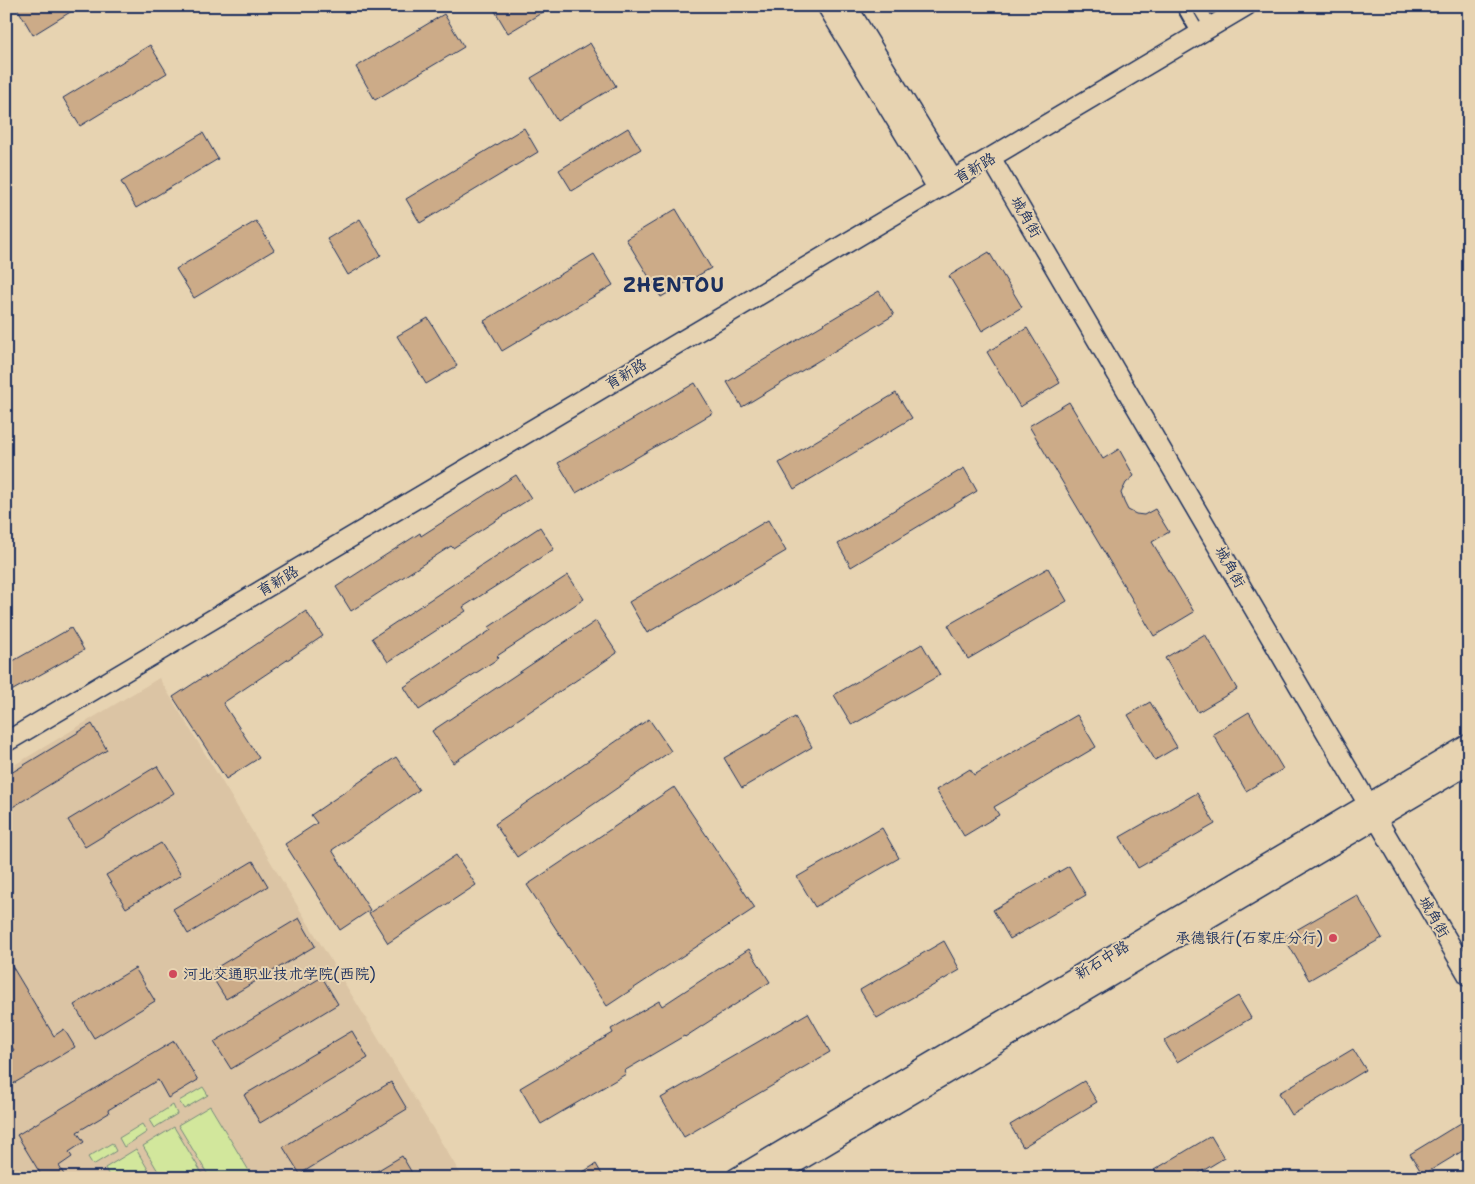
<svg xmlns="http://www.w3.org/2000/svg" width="1475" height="1184" viewBox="0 0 1475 1184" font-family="'Shantell Sans','LXGW WenKai TC',sans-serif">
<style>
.built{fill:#dbc4a4}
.green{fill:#d2e79c;stroke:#768b7d}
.building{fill:#ccab88;stroke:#1b2f5e}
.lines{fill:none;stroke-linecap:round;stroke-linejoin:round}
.street-casing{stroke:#1b2f5e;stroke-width:16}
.secondary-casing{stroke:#1b2f5e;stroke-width:22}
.street{stroke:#e7d3b1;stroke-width:12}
.secondary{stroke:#e7d3b1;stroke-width:19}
.poi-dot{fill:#d1495b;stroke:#e7d3b1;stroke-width:2}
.labels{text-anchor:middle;stroke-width:4;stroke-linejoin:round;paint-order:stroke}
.street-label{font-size:15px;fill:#1b2f5e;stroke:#e7d3b1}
.poi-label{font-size:15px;fill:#1b2f5e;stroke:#e7d3b1;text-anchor:end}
.district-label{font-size:20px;font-weight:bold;letter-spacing:1px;fill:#1b2f5e;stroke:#e7d3b1}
</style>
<rect width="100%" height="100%" fill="#e7d3b1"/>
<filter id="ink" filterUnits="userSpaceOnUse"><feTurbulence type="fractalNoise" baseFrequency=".02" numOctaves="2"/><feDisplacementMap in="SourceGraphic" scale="10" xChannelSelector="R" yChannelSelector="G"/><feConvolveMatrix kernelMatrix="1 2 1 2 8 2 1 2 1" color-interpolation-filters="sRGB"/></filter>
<g filter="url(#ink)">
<path class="built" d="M 159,678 L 463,1178 L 6,1178 L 6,770 Z"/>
<path class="green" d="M 203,1087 L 208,1095 L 184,1109 L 179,1101 Z
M 173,1105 L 177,1114 L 154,1128 L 149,1120 Z
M 210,1106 L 251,1174 L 244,1178 L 210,1178 L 178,1125 Z
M 142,1124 L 147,1132 L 124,1147 L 119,1138 Z
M 174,1127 L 205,1178 L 162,1178 L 143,1146 Z
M 112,1143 L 116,1151 L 93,1165 L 88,1157 Z
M 136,1149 L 153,1178 L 110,1178 L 105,1168 Z"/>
<path class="building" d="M 16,6 L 80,6 L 33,35 Z
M 492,6 L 553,6 L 508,33 Z
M 444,14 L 464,47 L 375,100 L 356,67 Z
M 590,43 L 616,86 L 557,121 L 531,78 Z
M 150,45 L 167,73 L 80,126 L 63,98 Z
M 524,128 L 538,152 L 420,223 L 406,199 Z
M 628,128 L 641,149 L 572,191 L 559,170 Z
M 203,133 L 218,159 L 136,208 L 121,182 Z
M 676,209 L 711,268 L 661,297 L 626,239 Z
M 360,219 L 381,255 L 348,275 L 327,239 Z
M 256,221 L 274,250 L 194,298 L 176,269 Z
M 989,252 L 1022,307 L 982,331 L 949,276 Z
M 594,254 L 613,285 L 502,351 L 484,321 Z
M 879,291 L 894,315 L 742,407 L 727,382 Z
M 428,318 L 457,366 L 426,384 L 397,336 Z
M 1027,328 L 1060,383 L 1020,407 L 987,352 Z
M 695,383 L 713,413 L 576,493 L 558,463 Z
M 896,393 L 912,418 L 794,489 L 779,463 Z
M 1069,402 L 1103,459 L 1119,449 L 1134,476 L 1126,483 L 1121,493 L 1124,502 L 1128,510 L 1136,514 L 1144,515 L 1155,509 L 1169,532 L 1152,542 L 1194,612 L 1154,636 L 1029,426 Z
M 964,468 L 977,491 L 851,567 L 838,544 Z
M 516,475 L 531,498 L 453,548 L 451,546 L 351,611 L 336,587 L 420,533 L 421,536 Z
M 768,520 L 786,551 L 647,633 L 629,602 Z
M 540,527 L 554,549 L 463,607 L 466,611 L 388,662 L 372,638 Z
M 1048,568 L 1067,601 L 968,659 L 948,625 Z
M 568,575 L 584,599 L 497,656 L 499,658 L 419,710 L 404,687 L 491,630 L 489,627 Z
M 306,611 L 323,636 L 223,703 L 259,758 L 226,779 L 173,697 L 205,676 L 206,678 Z
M 596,621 L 617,653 L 453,763 L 432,731 Z
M 71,628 L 84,650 L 6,694 L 6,665 Z
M 1205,634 L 1237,689 L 1198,712 L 1165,658 Z
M 922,644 L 940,675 L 852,725 L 834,695 Z
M 1150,702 L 1177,747 L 1155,760 L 1128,715 Z
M 1249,712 L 1283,769 L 1246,791 L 1213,734 Z
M 1077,715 L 1096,747 L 994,807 L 999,815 L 964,836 L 936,790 L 970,769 L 974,775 Z
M 795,717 L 812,747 L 742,788 L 724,758 Z
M 649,719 L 671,751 L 517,857 L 495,824 Z
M 92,724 L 107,750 L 6,811 L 6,776 Z
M 396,757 L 419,790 L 332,850 L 370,910 L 340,930 L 285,844 L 317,823 L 311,815 Z
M 157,766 L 174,793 L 85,847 L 68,820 Z
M 674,787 L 755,908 L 607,1006 L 527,885 Z
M 1197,793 L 1215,824 L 1138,868 L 1120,837 Z
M 882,828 L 899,858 L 815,907 L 797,877 Z
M 161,843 L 181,875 L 126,908 L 106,875 Z
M 456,855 L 476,885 L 388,943 L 369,913 Z
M 253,861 L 268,886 L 188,934 L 173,909 Z
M 1069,866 L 1086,895 L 1010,939 L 993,910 Z
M 1357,895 L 1382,938 L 1309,980 L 1284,937 Z
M 299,918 L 315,946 L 226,999 L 209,972 Z
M 944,941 L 960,970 L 877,1018 L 860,990 Z
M 749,949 L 770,982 L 685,1037 L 684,1036 L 624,1071 L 626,1074 L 541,1124 L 520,1088 L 613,1033 L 611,1029 L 659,1001 L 662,1006 Z
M 6,956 L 54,1036 L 64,1029 L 75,1047 L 6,1088 L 6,1055 L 14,1050 L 6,1038 Z
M 135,968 L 155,1001 L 94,1038 L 74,1005 Z
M 322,977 L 338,1004 L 231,1069 L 214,1042 Z
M 1238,996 L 1251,1018 L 1177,1062 L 1164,1041 Z
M 808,1013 L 830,1052 L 684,1137 L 661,1098 Z
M 352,1031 L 368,1058 L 260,1123 L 244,1095 Z
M 174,1041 L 198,1080 L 168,1098 L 158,1080 L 108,1110 L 109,1113 L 77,1132 L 84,1142 L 69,1152 L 72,1157 L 59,1166 L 66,1178 L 43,1178 L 17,1135 Z
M 1353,1049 L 1366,1070 L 1292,1115 L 1279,1093 Z
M 1084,1081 L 1097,1102 L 1023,1147 L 1010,1125 Z
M 391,1082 L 407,1109 L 300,1174 L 283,1147 Z
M 1469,1118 L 1469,1147 L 1423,1175 L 1410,1154 Z
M 1211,1136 L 1224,1158 L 1191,1178 L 1159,1178 L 1154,1170 Z
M 402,1156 L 415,1178 L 365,1178 Z
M 596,1164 L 604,1178 L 573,1178 Z"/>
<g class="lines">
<defs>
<path id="street" d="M 1183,6 L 1199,34
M 1198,6 L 1211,27"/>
<path id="secondary" d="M 827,6 L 938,189
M 847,6 L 953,180
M 991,158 L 1469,977
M 6,742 L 1246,6
M 736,1178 L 1469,744
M 770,1178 L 1469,764"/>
</defs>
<use href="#street" class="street-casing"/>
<use href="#secondary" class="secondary-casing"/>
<use href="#street" class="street"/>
<use href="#secondary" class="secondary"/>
</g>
</g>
<g class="poi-dot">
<circle cx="1333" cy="938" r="5"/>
<circle cx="173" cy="974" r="5"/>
</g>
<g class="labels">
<g class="street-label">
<text transform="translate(975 168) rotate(-31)" y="5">育新路</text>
<text transform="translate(1026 217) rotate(60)" y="5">城角街</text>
<text transform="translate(626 374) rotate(-31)" y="5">育新路</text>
<text transform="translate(1230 567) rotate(60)" y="5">城角街</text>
<text transform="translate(278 581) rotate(-31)" y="5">育新路</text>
<text transform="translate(1434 917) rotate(60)" y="5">城角街</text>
<text transform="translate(1102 960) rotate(-31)" y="5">新石中路</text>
</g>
<g class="poi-label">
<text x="1323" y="943">承德银行(石家庄分行)</text>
<text x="183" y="979" text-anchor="start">河北交通职业技术学院(西院)</text>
</g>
<g class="district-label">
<text x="674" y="292">ZHENTOU</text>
</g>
</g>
<rect width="1475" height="1184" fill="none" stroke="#e7d3b1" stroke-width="25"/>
<rect x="12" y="12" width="1450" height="1159" fill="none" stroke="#1b2f5e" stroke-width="2" filter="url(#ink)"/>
</svg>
